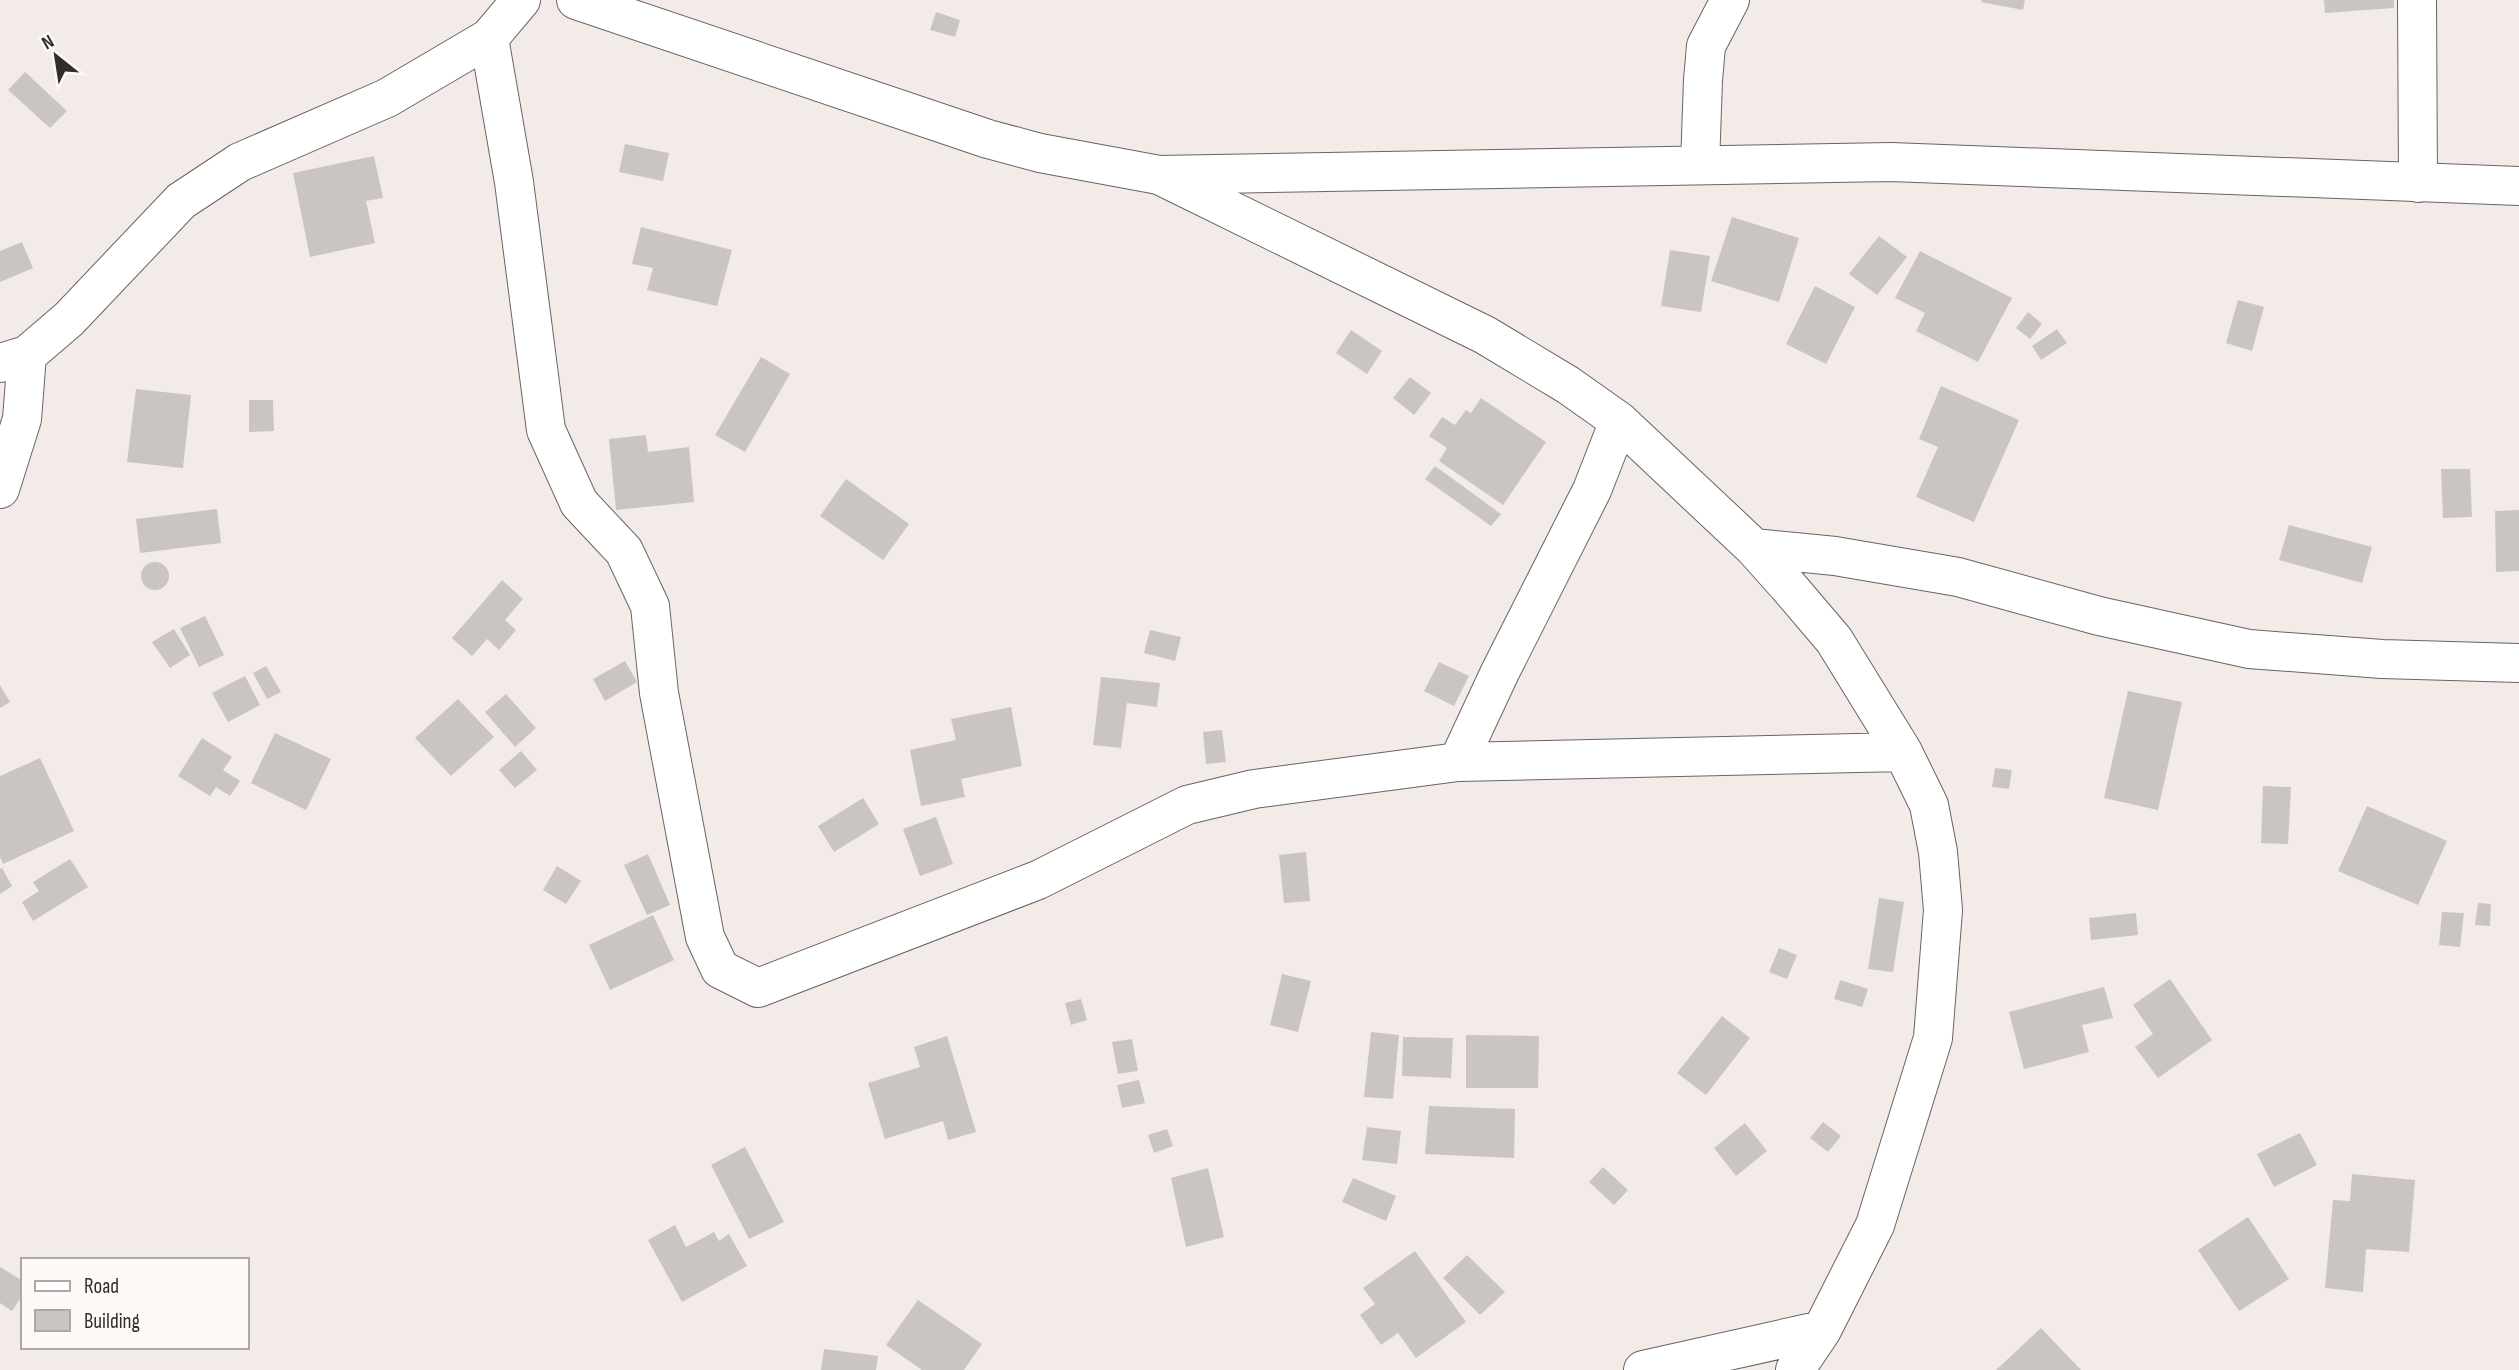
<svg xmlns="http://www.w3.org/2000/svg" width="2519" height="1370" viewBox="0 0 2519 1370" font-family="'Sofia Sans Condensed',sans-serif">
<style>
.building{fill:#cbc5c1}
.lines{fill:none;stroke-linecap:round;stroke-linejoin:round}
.minor-casing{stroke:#6a6461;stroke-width:40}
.tertiary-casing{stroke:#6a6461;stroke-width:40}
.minor{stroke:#fff;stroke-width:38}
.tertiary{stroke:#fff;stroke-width:38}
</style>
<rect width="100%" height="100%" fill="#f2ebe8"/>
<path class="building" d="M 1982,0 L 2025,0 L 2023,10 L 1981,2 Z
M 2324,0 L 2394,0 L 2394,8 L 2325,13 Z
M 936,12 L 960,20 L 955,37 L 930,30 Z
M 25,72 L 67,111 L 50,128 L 8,90 Z
M 625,144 L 669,153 L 663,181 L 619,172 Z
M 374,156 L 383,198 L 366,201 L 375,243 L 310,257 L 293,173 Z
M 1732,217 L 1799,238 L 1779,302 L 1711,281 Z
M 641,227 L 732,250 L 717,306 L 647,290 L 653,268 L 632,264 Z
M 1879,236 L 1907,257 L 1877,295 L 1849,274 Z
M 22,242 L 33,268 L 0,282 L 0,251 Z
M 1670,250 L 1710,256 L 1701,312 L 1661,306 Z
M 1920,251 L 2012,298 L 1978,362 L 1916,331 L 1925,313 L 1895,298 Z
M 1815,286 L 1855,307 L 1826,364 L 1786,344 Z
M 2238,300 L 2264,307 L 2252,351 L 2226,343 Z
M 2028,312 L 2042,324 L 2030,339 L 2016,328 Z
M 2057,329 L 2067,343 L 2041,360 L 2032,346 Z
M 1351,330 L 1382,351 L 1367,374 L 1336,353 Z
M 761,357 L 790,374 L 745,452 L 715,435 Z
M 1410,377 L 1431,393 L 1414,415 L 1393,398 Z
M 1941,386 L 2019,420 L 1974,522 L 1916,497 L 1938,447 L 1919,439 Z
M 136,389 L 191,395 L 183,468 L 127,462 Z
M 1481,398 L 1546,442 L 1503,505 L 1439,461 L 1447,448 L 1429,436 L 1442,417 L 1455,425 L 1466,410 L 1471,413 Z
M 249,400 L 273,400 L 274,431 L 249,432 Z
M 646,435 L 648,452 L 689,447 L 694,502 L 616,510 L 609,439 Z
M 1435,466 L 1501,514 L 1491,526 L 1425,479 Z
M 2441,469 L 2470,469 L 2472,517 L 2443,518 Z
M 846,479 L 909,524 L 883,560 L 820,516 Z
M 217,509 L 221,543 L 140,553 L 136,519 Z
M 2519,510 L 2519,571 L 2496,572 L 2495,511 Z
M 2289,525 L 2372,547 L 2362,583 L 2279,560 Z
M141 576a14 14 0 1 1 28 0a14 14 0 1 1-28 0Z
M 502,580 L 523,599 L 505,620 L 516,630 L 499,650 L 487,639 L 472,656 L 452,638 Z
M 205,616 L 224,655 L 199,667 L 180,628 Z
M 174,629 L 190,655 L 170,668 L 152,642 Z
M 1150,630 L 1181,637 L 1175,661 L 1144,653 Z
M 625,661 L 637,682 L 605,701 L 593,679 Z
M 1439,662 L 1469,676 L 1454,706 L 1424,691 Z
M 266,666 L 281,692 L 267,699 L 253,673 Z
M 245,676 L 260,705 L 228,722 L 212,693 Z
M 1101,677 L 1160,683 L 1157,707 L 1127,703 L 1121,748 L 1093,745 Z
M 0,685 L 10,702 L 0,708 Z
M 2128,691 L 2182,702 L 2158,810 L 2104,798 Z
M 506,694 L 536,728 L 515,747 L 485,712 Z
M 458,699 L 494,737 L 451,776 L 415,738 Z
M 1011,707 L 1022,766 L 961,779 L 965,797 L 921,806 L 910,750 L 956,740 L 951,719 Z
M 1222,730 L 1226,762 L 1206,764 L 1203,732 Z
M 275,733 L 331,759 L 306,810 L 251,783 Z
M 202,738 L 232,757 L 223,770 L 240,781 L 230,796 L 216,787 L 210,796 L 178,776 Z
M 521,751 L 537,770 L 515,788 L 499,770 Z
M 40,758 L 74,831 L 3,864 L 0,857 L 0,776 Z
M 1995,768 L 2012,770 L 2009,789 L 1992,787 Z
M 2263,786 L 2291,787 L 2288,844 L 2261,843 Z
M 863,798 L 879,824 L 834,852 L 818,826 Z
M 2367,806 L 2447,841 L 2418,905 L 2338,871 Z
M 936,817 L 953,864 L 920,876 L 903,829 Z
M 1306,852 L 1310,901 L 1284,903 L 1279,855 Z
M 648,854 L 670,905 L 647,915 L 624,865 Z
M 70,859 L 88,887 L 33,921 L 22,902 L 39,891 L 33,882 Z
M 557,866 L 581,881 L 566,904 L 543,890 Z
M 2,868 L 12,886 L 0,894 L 0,869 Z
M 1879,898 L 1904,902 L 1893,972 L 1868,969 Z
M 2478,903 L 2491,904 L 2490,926 L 2475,925 Z
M 2442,912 L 2464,913 L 2460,947 L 2439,945 Z
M 2136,913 L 2138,935 L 2091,940 L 2089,918 Z
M 653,915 L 674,960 L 610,990 L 589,945 Z
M 1779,948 L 1797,955 L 1787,979 L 1769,972 Z
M 1282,974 L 1311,981 L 1298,1032 L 1270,1025 Z
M 2170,979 L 2212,1040 L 2158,1078 L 2135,1047 L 2153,1034 L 2133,1005 Z
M 1840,980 L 1868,989 L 1862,1007 L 1834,999 Z
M 2104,987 L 2113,1018 L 2082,1025 L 2089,1052 L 2024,1069 L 2009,1012 Z
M 1081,999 L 1087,1020 L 1071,1025 L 1065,1003 Z
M 1722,1016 L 1750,1038 L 1706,1095 L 1677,1073 Z
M 1371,1032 L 1399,1035 L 1393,1099 L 1364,1097 Z
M 1466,1035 L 1539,1036 L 1538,1088 L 1466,1088 Z
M 947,1036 L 976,1132 L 948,1140 L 943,1121 L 885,1139 L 868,1083 L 920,1067 L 914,1047 Z
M 1403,1037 L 1453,1038 L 1451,1078 L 1402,1076 Z
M 1132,1039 L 1138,1071 L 1118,1074 L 1112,1042 Z
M 1139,1080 L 1145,1103 L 1122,1108 L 1117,1085 Z
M 1429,1106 L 1515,1109 L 1514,1158 L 1425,1154 Z
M 1823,1122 L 1841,1136 L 1828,1152 L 1810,1138 Z
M 1745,1123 L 1767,1151 L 1736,1176 L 1714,1148 Z
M 1367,1127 L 1401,1131 L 1397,1164 L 1362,1160 Z
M 1167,1129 L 1173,1146 L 1154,1153 L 1148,1135 Z
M 2300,1133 L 2317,1165 L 2274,1187 L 2257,1154 Z
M 745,1147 L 784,1222 L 749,1239 L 711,1165 Z
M 1603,1167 L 1628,1190 L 1614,1205 L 1589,1182 Z
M 1208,1168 L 1224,1237 L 1186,1247 L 1171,1178 Z
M 2352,1174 L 2415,1180 L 2409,1252 L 2366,1249 L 2363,1292 L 2325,1288 L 2333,1200 L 2350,1201 Z
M 1353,1178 L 1396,1196 L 1386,1221 L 1342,1202 Z
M 2248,1217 L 2289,1279 L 2239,1311 L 2198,1250 Z
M 675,1225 L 686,1247 L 714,1232 L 719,1241 L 729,1234 L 747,1266 L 682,1302 L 648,1240 Z
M 1415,1251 L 1466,1322 L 1416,1358 L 1398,1333 L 1381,1345 L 1360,1315 L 1375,1304 L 1363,1288 Z
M 1467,1255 L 1505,1292 L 1480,1315 L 1443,1278 Z
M 0,1267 L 23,1281 L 23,1294 L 12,1311 L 0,1303 Z
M 918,1300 L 982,1344 L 964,1370 L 922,1370 L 886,1345 Z
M 2041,1328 L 2081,1370 L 1996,1370 Z
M 824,1349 L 878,1356 L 876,1370 L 821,1370 Z"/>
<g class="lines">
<defs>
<path id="minor" d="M 2417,0 L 2418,183
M 489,38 L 514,182 L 546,430 L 579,503 L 624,551 L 650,606 L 659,693 L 705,937 L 720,969 L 758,988 L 1038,880 L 1187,805 L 1254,789 L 1458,762 L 1903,752
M 1700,165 L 1703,80 L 1706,46 L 1730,0
M 1159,175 L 1485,335 L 1568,385 L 1619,421 L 1754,548 L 1788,586 L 1834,640 L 1903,752 L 1929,805 L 1938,852 L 1943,910 L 1933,1038 L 1875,1225 L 1822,1330 L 1795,1370
M 0,363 L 27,355 L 69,319 L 181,201 L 240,162 L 387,98 L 489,38 L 521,0
M 0,489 L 22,419 L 27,355
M 1754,548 L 1835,556 L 1958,577 L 2099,616 L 2249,649 L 2382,659 L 2519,663
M 1458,762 L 1500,672 L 1592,490 L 1619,421
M 1643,1370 L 1822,1330"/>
<path id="tertiary" d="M 576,0 L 988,139 L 1040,153 L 1159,175 L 1891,162 L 2519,186"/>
</defs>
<use href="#minor" class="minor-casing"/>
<use href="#tertiary" class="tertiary-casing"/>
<use href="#minor" class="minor"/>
<use href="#tertiary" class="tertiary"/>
</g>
<rect x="21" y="1258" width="228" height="91" fill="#fef9f6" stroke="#aca8a6" stroke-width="2"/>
<rect x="35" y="1281" width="35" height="10" fill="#ffffff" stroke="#aca8a6" stroke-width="2"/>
<text x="84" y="1293" font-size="21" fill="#302e2d">Road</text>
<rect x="35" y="1310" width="35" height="21" fill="#cbc5c1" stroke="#aca8a6" stroke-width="2"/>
<text x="84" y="1328" font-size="21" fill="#302e2d">Building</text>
<g transform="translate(56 56) rotate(330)" stroke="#fef9f6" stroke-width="5" paint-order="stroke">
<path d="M0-5L12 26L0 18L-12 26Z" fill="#302e2d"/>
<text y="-10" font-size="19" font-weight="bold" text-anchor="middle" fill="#302e2d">N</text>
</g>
</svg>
